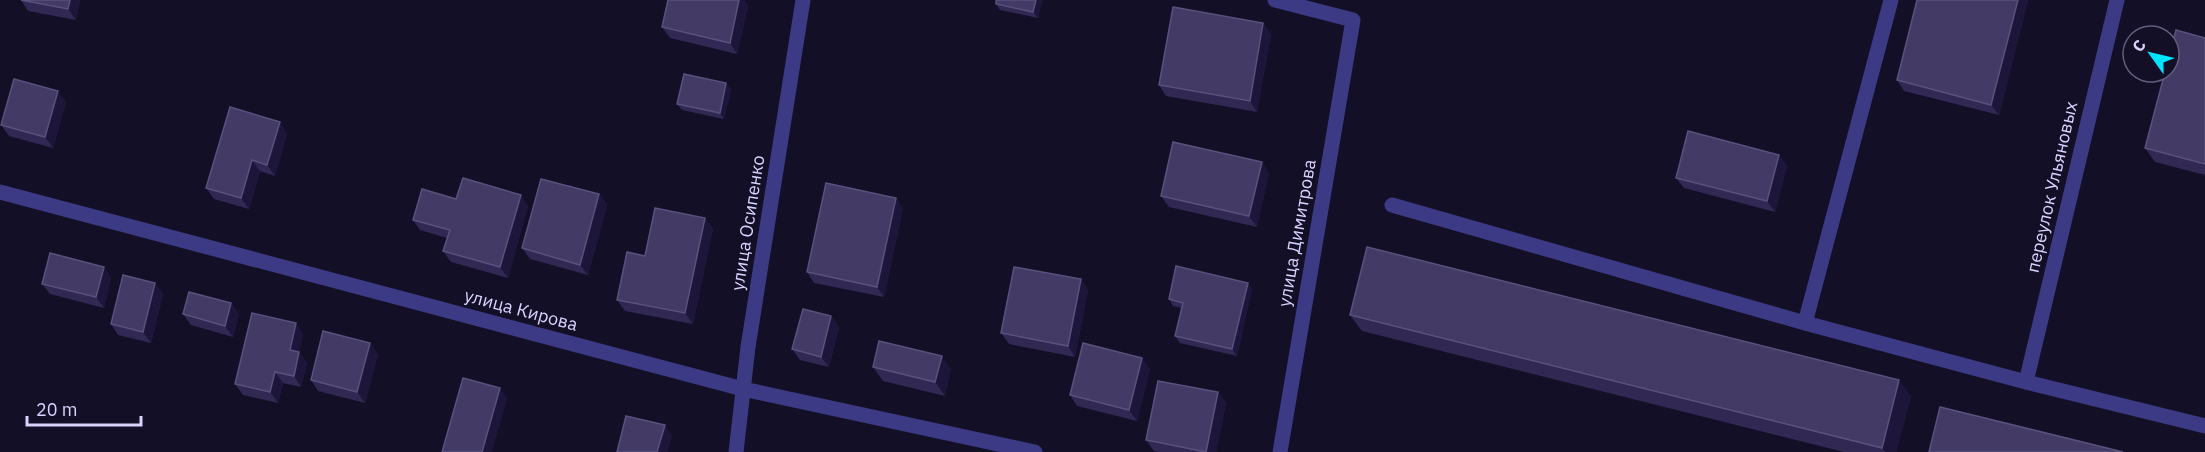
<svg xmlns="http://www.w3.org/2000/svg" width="2205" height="452" viewBox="0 0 2205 452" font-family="'IBM Plex Sans',sans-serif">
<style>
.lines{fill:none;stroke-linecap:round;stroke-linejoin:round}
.lane{stroke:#3d3a85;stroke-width:15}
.street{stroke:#3d3a85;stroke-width:15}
.wall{fill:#312854}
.shaded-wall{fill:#1d163a}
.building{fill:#433a66;stroke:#5a527e;stroke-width:1.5}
.labels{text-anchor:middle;stroke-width:5;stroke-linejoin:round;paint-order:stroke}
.street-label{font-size:18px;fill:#d9d4ff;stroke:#130f26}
</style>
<rect width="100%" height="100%" fill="#130f26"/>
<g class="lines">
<path class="lane" d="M 1392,205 L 1805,323 L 2026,382 L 2205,426
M 1805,323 L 1891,0"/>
<path class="street" d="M 1275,0 L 1353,20 L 1280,452
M 0,192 L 743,389 L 1035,452
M 2026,382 L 2117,0
M 736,452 L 748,347 L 803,0"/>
</g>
<path class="wall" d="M 21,0 L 80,0 L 76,20 L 28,11 Z
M 668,0 L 744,0 L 748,6 L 737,54 L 670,38 L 662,27 Z
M 996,0 L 1042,0 L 1038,18 L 1000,10 L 996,4 Z
M 1917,0 L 2028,0 L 1999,115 L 1904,91 L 1897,80 Z
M 1263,23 L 1271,34 L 1257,112 L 1166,96 L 1159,85 Z
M 2205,38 L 2205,175 L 2155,162 L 2145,148 Z
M 726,83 L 731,89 L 724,119 L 682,110 L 677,104 Z
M 66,102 L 53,148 L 9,136 L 1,125 Z
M 287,133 L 275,176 L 260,171 L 249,209 L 214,199 L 206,188 Z
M 1779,155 L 1787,166 L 1775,212 L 1684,188 L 1676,178 Z
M 1269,173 L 1257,227 L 1169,207 L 1161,196 Z
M 599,194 L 607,205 L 588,275 L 530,259 L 522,248 Z
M 456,199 L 528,206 L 508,278 L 451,262 L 443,251 L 447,238 L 420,230 L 413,220 Z
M 903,208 L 884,297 L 814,283 L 807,272 Z
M 713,228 L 693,324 L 625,311 L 617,300 L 645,256 Z
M 104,267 L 111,278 L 104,308 L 50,294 L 42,284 Z
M 1081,279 L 1088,290 L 1075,357 L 1009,344 L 1001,333 Z
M 155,283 L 163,294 L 151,343 L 118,335 L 111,324 Z
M 1252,289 L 1237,356 L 1180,343 L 1175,336 L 1182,308 L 1173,306 L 1169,299 Z
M 231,303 L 239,314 L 233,337 L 191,325 L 183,314 Z
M 1350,315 L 1911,396 L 1896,452 L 1844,452 L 1362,331 Z
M 831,316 L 839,327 L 829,367 L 800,360 L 792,349 Z
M 303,334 L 299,352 L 307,363 L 301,387 L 283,383 L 278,403 L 243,395 L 235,384 Z
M 378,354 L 365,403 L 318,391 L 311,380 Z
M 873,367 L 951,369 L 945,396 L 883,381 Z
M 1150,369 L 1137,421 L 1077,406 L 1070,395 Z
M 1218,392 L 1226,403 L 1216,452 L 1160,452 L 1154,451 L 1146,440 Z"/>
<path class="shaded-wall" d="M 70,0 L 80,0 L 76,20 L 68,9 Z
M 739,0 L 744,0 L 748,6 L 737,54 L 730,43 Z
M 1036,0 L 1042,0 L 1038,18 L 1033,12 Z
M 2018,0 L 2028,0 L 1999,115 L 1991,105 Z
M 1263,23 L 1271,34 L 1257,112 L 1250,101 Z
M 726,83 L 731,89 L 724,119 L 720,113 Z
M 58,91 L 66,102 L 53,148 L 45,137 Z
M 280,122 L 287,133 L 275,176 L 267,165 Z
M 1779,155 L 1787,166 L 1775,212 L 1767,201 Z
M 252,160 L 260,171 L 249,209 L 241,198 Z
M 1262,162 L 1269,173 L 1257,227 L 1249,216 Z
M 599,194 L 607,205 L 588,275 L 580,265 Z
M 521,195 L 528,206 L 508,278 L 500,267 Z
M 896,198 L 903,208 L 884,297 L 877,287 Z
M 705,218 L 713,228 L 693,324 L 685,313 Z
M 104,267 L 111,278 L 104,308 L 96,297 Z
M 1081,279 L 1088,290 L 1075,357 L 1068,346 Z
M 155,283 L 163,294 L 151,343 L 143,332 Z
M 1248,283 L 1252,289 L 1237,356 L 1232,349 Z
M 231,303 L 239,314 L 233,337 L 225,326 Z
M 831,316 L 839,327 L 829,367 L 821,357 Z
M 296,323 L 303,334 L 299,352 L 307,363 L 301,387 L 294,376 L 290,350 Z
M 370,343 L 378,354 L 365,403 L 357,392 Z
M 942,356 L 951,369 L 945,396 L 935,382 Z
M 1142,358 L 1150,369 L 1137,421 L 1129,410 Z
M 275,372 L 283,383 L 278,403 L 270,392 Z
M 1899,380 L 1911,396 L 1896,452 L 1885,452 L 1882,448 Z
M 500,388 L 507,399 L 492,452 L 482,452 Z
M 1218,392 L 1226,403 L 1216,452 L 1207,452 Z
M 665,425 L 672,436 L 668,452 L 657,452 Z"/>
<path class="building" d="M 21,0 L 70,0 L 68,9 Z
M 668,0 L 739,0 L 730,43 L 662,27 Z
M 996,0 L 1036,0 L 1033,12 L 996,4 Z
M 1917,0 L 2018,0 L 1991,105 L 1897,80 Z
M 1173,7 L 1263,23 L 1250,101 L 1159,85 Z
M 2176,30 L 2205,38 L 2205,164 L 2145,148 L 2165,72 L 2169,72 L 2169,56 Z
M 684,74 L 726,83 L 720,113 L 677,104 Z
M 14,79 L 58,91 L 45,137 L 1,125 Z
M 230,107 L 280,122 L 267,165 L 252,160 L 241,198 L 206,188 Z
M 1688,131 L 1779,155 L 1767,201 L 1676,178 Z
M 1173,142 L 1262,162 L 1249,216 L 1161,196 Z
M 463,178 L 521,195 L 500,267 L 443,251 L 450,230 L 413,220 L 422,189 L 456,199 Z
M 541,179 L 599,194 L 580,265 L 522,248 Z
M 826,183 L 896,198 L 877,287 L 807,272 Z
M 655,208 L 705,218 L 685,313 L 617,300 L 627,252 L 645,256 Z
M 1367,247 L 1899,380 L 1882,448 L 1350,315 Z
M 50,253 L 104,267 L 96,297 L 42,284 Z
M 1176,266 L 1248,283 L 1232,349 L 1175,336 L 1183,303 L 1169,299 Z
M 1014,267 L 1081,279 L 1068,346 L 1001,333 Z
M 123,275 L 155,283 L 143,332 L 111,324 Z
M 189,292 L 231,303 L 225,326 L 183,314 Z
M 803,309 L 831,316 L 821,357 L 792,349 Z
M 252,313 L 296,323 L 290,350 L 299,352 L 294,376 L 275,372 L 270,392 L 235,384 Z
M 323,331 L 370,343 L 357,392 L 311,380 Z
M 879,341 L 942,356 L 935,382 L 873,367 Z
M 1083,343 L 1142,358 L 1129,410 L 1070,395 Z
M 463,378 L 500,388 L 482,452 L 442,452 Z
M 1158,381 L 1218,392 L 1206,452 L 1146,440 Z
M 1940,407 L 2123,452 L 1929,452 Z
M 626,416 L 665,425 L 657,452 L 617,452 Z"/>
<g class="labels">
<g class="street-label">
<text transform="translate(2052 187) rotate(-77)" y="6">переулок Ульяновых</text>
<text transform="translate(748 223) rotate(-81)" y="6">улица Осипенко</text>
<text transform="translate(1297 233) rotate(-80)" y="6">улица Димитрова</text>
<text transform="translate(521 310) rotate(15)" y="6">улица Кирова</text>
</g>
</g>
<g transform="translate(2151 54) rotate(304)"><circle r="28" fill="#130f26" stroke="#625e7d" stroke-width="1.5"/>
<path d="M0-4.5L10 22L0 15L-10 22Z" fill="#00e5ff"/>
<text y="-9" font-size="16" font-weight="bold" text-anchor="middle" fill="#d9d4ff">С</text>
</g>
<path d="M27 416v9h114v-9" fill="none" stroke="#d9d4ff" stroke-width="3"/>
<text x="36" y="416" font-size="18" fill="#d9d4ff" stroke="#130f26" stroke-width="4.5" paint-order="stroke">20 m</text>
</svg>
